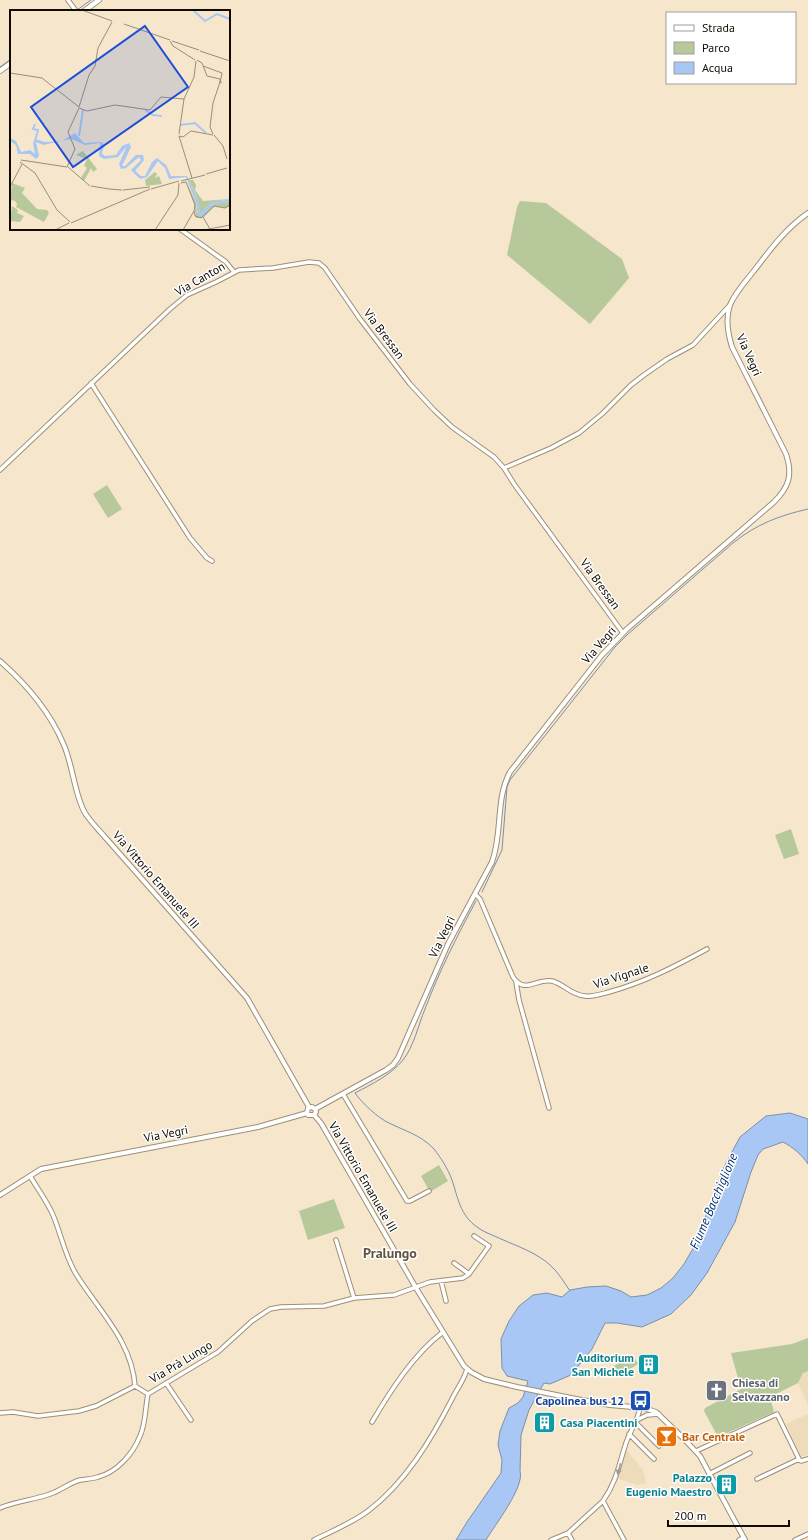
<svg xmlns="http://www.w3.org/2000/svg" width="808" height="1540" viewBox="0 0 808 1540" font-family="'PT Sans',sans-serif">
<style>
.built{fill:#eedbb9}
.green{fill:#b7c99b}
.water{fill:#a9c7f5;stroke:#7b8fac}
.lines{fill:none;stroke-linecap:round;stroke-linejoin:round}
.stream{stroke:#7b8fac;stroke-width:1}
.minor-casing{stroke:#9d8f76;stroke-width:5.5}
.tertiary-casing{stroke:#9d8f76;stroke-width:6}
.secondary-casing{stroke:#9d8f76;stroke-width:6}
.minor{stroke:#fff;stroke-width:3.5}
.tertiary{stroke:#fff;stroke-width:4}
.secondary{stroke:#fff;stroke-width:4.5}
.oneway{fill:#9f9d9a}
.labels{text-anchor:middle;stroke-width:3;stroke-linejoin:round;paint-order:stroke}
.street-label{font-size:12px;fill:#100b03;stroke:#fff}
.culture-label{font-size:12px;font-weight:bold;fill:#0d838f;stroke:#fff;text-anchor:end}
.worship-label{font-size:12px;font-weight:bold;fill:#5b616d;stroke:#fff;text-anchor:start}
.transit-label{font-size:12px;font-weight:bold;fill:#164399;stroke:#fff;text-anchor:end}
.food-label{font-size:12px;font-weight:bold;fill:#c56008;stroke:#fff;text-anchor:start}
.water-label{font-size:13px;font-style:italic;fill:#022e6f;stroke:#fff}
.quarter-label{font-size:14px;font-weight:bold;fill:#60533c;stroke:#fff}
.inset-river{fill:none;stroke:#a9c7f5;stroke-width:2}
.inset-road{fill:none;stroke:#9a8e7b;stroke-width:1}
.view{fill:#1d4ed8;fill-opacity:0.15;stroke:#1d4ed8;stroke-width:2}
.inset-edge{fill:none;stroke:#100b03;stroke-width:2}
</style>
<rect width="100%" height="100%" fill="#f6e6cb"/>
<path class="built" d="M 808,1371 L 808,1405 L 798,1383 L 803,1373 Z
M 808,1414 L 808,1455 L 802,1456 L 800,1454 L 786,1424 Z
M 625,1448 L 643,1470 L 646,1483 L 638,1485 L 616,1478 Z"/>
<path class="green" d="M 520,201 L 546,203 L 622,259 L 629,278 L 590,324 L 507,255 L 517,207 Z
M 107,485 L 122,509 L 108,518 L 93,494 Z
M 791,829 L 799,854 L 784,859 L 775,835 Z
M 439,1165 L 448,1181 L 430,1192 L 421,1176 Z
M 334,1199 L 345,1228 L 308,1240 L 299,1211 Z
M 808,1338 L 808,1371 L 803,1373 L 798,1383 L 770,1397 L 774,1412 L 718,1437 L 704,1411 L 705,1408 L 741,1389 L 731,1353 L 792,1344 Z
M 633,1355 L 638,1364 L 620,1375 L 614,1366 Z"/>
<path class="water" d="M 790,1113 L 808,1119 L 808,1164 C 801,1154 794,1148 783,1142 L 763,1149 L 758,1155 L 751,1172 L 735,1222 L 707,1273 L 691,1295 L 671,1314 L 642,1327 L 617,1323 L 605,1323 L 592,1349 L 571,1375 L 550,1384 L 544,1383 L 529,1410 L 521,1435 L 520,1471 C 525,1487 494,1526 486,1540 L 456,1540 L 467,1522 L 501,1473 L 502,1460 L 498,1445 L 500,1431 L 509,1408 L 518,1403 L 523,1397 L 528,1381 L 507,1376 L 502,1368 L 501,1339 L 509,1321 L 519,1306 L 533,1295 L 547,1293 L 562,1297 L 570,1290 L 587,1287 L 606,1286 L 621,1291 L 631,1297 L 647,1295 L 661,1288 L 673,1278 L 684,1264 L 695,1245 L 725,1165 L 740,1137 L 766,1116 Z"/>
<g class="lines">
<path class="stream" d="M 77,10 L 91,0
M 0,67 L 11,59
M 482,892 L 502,850 L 507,787 L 510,780 L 615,647 L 627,635 L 733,543 C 757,524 778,516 808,509
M 476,901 C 457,936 439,972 425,1009 C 418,1026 414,1046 403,1060 C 391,1075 372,1084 355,1093 C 362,1103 378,1118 389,1123 C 405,1131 421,1135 434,1149 C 441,1158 448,1169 452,1180 C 458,1198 460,1215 477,1227 C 485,1233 493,1235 501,1239 C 517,1246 537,1253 550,1265 C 558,1272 564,1282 570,1291"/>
<defs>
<path id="minor" d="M 68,0 L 76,11
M 180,229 L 226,262 L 234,272
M 91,383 L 190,538 L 207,558 L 212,561
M 504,468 L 551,448 L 579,433 L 602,414 L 631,385 L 644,375 L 667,359 L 693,345 L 729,306
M 0,470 L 170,309 L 187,295 L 216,282 L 239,270 L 273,268 L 309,262 L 319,263 L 325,268 L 360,319 L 410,384 L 434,410 L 452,427 L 494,457 L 504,468 L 514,484 L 623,633
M 475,894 L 480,899 L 513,977 C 525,995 536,978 552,981 C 564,984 571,995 585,996 C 593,997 601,994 609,992 C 645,982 674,967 707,949
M 516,982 L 519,1000 L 549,1108
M 343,1094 L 407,1201 L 410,1201 L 429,1191
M 30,1176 C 37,1188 47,1201 53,1215 C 61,1234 65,1256 76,1274 C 98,1310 132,1341 135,1386 L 148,1394
M 336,1240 L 354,1298
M 454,1263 L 469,1274
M 441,1281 L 446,1301
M 166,1383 L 191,1420
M 0,1413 L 13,1412 L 38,1416 L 79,1411 L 96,1406 L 135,1386
M 637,1420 L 647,1415 L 659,1414
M 372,1422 C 391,1390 413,1355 443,1332
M 635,1422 L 659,1446
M 629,1434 L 654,1459
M 696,1451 L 777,1414 L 799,1459 L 801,1461 L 808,1459
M 709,1474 L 750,1453
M 757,1479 L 799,1459
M 603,1501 L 624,1540
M 0,1508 C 16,1501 34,1500 50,1494 C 60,1491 69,1483 80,1480 C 86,1479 92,1479 98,1477 C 117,1472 133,1454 140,1436 C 146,1423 145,1408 148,1394 L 218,1352 L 252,1321 L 270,1309 L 281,1307 L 324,1306 L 354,1298 L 394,1295 L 430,1282 L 463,1278 L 469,1274 L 489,1246 L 474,1236
M 568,1533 L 572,1540
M 314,1540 C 332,1531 352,1523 368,1511 C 405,1483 431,1440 452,1399 C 457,1389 464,1380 467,1369
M 551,1540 L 568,1533 L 603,1501 C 617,1481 619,1464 626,1443 C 630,1431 638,1420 640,1408
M 739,1540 L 743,1538
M 795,1540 L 808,1534"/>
<path id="tertiary" d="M 0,661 C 26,684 49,710 63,743 C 73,764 74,794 85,813 C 90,821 98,829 104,836 L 247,998 L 309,1107
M 315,1109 L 386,1070 L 393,1065 L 398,1058 L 448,944 L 492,862 C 503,832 495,800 510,772 L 602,655 L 627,629 L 774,502 C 789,487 793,475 786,454 L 732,347 C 728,334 725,319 730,305 C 735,293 745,282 753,272 C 770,250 785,229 808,213
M 314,1115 L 308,1115 L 307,1113 L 308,1108 L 312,1107 L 315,1109 L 316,1112 L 314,1115 L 321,1123 L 416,1288 L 464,1366 L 471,1372 L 484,1379 L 517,1387 L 576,1399 L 610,1405 L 644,1408 L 656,1412 L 684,1439 L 700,1456 L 745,1540
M 0,1195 L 41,1169 L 258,1127 L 307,1113"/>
<path id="secondary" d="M 84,11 L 99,0
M 0,71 L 11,63"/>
</defs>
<use href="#minor" class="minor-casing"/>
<use href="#tertiary" class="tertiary-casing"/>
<use href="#secondary" class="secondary-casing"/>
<use href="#minor" class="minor"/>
<use href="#tertiary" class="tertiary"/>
<use href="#secondary" class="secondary"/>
</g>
<defs><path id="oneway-solid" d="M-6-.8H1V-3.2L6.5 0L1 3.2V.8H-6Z"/></defs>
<use class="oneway" href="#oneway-solid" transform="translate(619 1469) rotate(105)"/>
<defs>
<symbol id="building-square" viewBox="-11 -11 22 22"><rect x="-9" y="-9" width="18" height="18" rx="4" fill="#0f9aa8" stroke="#fff"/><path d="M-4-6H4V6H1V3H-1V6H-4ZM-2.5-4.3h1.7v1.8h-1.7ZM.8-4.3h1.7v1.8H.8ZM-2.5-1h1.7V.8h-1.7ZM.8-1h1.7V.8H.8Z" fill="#fff"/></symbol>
<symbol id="church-square" viewBox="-11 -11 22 22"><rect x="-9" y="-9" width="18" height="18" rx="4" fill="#6b7280" stroke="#fff"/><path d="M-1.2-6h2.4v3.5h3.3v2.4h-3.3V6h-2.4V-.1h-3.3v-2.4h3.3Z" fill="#fff"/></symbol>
<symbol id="bus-square" viewBox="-11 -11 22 22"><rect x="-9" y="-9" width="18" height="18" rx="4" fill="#1a4fb4" stroke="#fff"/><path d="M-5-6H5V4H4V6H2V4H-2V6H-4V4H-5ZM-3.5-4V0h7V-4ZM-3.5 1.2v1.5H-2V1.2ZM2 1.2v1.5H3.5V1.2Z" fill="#fff"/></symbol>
<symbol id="bar-square" viewBox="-11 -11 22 22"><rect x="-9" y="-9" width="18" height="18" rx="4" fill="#e8710a" stroke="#fff"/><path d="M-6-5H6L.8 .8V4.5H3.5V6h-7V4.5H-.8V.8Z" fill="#fff"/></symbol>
</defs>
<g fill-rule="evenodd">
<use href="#building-square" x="636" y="1352" width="25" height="25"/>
<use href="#church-square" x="704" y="1378" width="25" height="25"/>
<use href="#bus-square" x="628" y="1388" width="25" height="25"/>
<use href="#building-square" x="532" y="1410" width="25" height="25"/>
<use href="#bar-square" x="654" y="1424" width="25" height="25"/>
<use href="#building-square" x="714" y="1472" width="25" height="25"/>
</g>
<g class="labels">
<g class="street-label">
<text transform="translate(200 279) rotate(-30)" y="4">Via Canton</text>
<text transform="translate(384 334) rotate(53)" y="4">Via Bressan</text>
<text transform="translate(749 355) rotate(66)" y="4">Via Vegri</text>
<text transform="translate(600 584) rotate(54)" y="4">Via Bressan</text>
<text transform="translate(599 645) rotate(-49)" y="4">Via Vegri</text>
<text transform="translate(156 880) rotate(49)" y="4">Via Vittorio Emanuele III</text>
<text transform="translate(442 937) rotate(-64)" y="4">Via Vegri</text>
<text transform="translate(621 976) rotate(-18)" y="4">Via Vignale</text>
<text transform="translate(166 1134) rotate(-11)" y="4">Via Vegri</text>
<text transform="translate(363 1177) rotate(60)" y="4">Via Vittorio Emanuele III</text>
<text transform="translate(181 1362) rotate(-31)" y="4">Via Prà Lungo</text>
</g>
<g class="culture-label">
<text x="634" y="1362">Auditorium<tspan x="634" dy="14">San Michele</tspan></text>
<text x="560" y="1427" text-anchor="start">Casa Piacentini</text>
<text x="712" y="1482">Palazzo<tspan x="712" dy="14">Eugenio Maestro</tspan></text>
</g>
<g class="worship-label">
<text x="732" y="1387">Chiesa di<tspan x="732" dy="14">Selvazzano</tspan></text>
</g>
<g class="transit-label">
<text x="624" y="1405">Capolinea bus 12</text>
</g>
<g class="food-label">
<text x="682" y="1441">Bar Centrale</text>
</g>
<g class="water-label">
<text transform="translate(713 1201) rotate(-67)" y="5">Fiume Bacchiglione</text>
</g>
<g class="quarter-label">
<text x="390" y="1258">Pralungo</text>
</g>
</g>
<g transform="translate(10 10)">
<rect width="220" height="220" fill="#f6e6cb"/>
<path d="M 73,141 L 87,159 L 83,162 L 81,158 L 74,171 L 71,168 L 77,158 L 74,156 L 77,149 L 66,145 ZM 145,162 L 147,164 L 145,168 L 149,166 L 152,174 L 136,176 L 135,170 ZM 179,170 L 183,170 L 186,175 L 185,180 L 193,191 L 220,189 L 200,193 L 190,204 L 187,187 ZM 176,171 L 186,192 L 187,203 L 194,206 L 201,196 L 207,193 L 220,192 L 220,196 L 216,198 L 205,196 L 193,208 L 186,208 L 184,193 ZM 2,173 L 15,178 L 12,183 L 27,199 L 37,200 L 39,203 L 34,212 L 6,197 L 7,194 L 5,191 L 2,190 L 0,193 ZM 2,196 L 8,200 L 7,203 L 14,206 L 10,212 L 0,211 Z" fill="#b7c99b"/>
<path d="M 65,123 L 74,133 L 92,132 L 94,135 L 92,144 L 95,146 L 106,145 L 112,136 L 119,133 L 121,137 L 112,156 L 115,156 L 126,145 L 133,145 L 134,150 L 125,161 L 131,166 L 135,166 L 142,152 L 147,148 L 156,155 L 161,166 L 177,166 L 189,192 L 190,204 L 200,193 L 220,189 L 220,192 L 202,195 L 194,206 L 188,206 L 186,192 L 176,167 L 159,169 L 155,158 L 148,151 L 137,167 L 130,169 L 121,160 L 131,150 L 129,147 L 116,158 L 111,159 L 109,154 L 117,136 L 108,147 L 94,149 L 89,146 L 90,133 L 75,135 L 61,129 L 33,135 L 26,132 L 29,146 L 26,149 L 20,144 L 8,144 L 6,135 L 0,131 L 0,128 L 6,131 L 11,142 L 20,140 L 25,144 L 23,133 L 25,129 L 35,132 L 52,131 Z" fill="#a9c7f5"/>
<path class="inset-river" d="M 183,0 L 195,11 L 207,4 L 220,9M 135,100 L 143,105 L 152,106M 25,114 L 23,119 L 28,120 L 25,131M 170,115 L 185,113 L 196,123M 69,126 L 73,100"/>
<path class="inset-road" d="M 72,0 L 102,11M 114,14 L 160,30M 160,31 L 163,36 L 185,50M 162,31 L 189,40M 190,41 L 220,51M 187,50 L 192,53 L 197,66 L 210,69 L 210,72M 193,56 L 212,63 L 210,73 L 212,72M 0,63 L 32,68 L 69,97M 69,97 L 79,65 L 85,56 L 88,38 L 102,12M 69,98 L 77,101 L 105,95 L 140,100 L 151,87 L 174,89M 169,124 L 174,89 L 184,67 L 186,51M 203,124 L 200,117 L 203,93 L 210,72M 204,125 L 213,136 L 217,149M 169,126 L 182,168M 169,126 L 173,127 L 181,121 L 203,125M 11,150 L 57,157M 10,152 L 25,163 L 47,200 L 60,212M 57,157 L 65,139 L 58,122 L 69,98M 58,157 L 80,176M 196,164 L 217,158M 171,171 L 195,165M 171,173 L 176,172 L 185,195 L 184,201 L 173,220M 81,176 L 99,179M 0,177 L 12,154M 99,179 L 112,180M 141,179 L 169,171M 113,180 L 140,177M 184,201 L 185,206 L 191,208 L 204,196 L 215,198 L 220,195M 193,207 L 200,219M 61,213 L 140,179M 45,220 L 59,213M 145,220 L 168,185 L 169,173M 194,220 L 220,215"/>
<path class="view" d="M 135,16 L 178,77 L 63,157 L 21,97 Z"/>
<rect width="220" height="220" class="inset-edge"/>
</g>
<rect x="666" y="12" width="130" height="72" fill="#ffffff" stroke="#9f9d9a"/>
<rect x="674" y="25" width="20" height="6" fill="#ffffff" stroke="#9f9d9a"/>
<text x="702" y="32" font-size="12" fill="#100b03">Strada</text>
<rect x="674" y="42" width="20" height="12" fill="#b7c99b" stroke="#9f9d9a"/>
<text x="702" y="52" font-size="12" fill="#100b03">Parco</text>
<rect x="674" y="62" width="20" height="12" fill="#a9c7f5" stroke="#9f9d9a"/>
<text x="702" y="72" font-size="12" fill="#100b03">Acqua</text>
<path d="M668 1520v6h121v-6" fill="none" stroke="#100b03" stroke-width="2"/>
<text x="674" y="1520" font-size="12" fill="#100b03" stroke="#ffffff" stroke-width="3" paint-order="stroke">200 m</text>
</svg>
